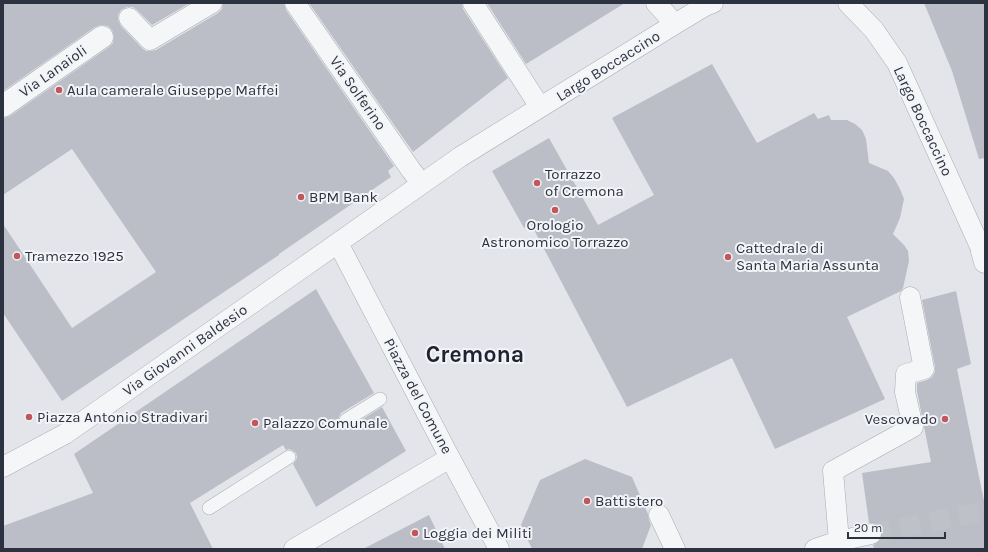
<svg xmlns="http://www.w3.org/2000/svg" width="988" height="552" viewBox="0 0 988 552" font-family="Karla,sans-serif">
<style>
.building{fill:#bbbec6}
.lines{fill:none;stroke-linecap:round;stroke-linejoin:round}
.pedestrian-tunnel{stroke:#bfc1c8;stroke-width:20;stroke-dasharray:20 10;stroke-linecap:butt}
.service-casing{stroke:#a9acb4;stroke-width:14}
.pedestrian-casing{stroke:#a9acb4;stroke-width:21}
.minor-casing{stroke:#a9acb4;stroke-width:23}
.service{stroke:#f5f6f8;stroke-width:13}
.pedestrian{stroke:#f5f6f8;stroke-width:20}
.minor{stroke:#f5f6f8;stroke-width:22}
.poi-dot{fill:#c1565d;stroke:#f3f4f7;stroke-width:1.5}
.labels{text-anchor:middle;stroke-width:4;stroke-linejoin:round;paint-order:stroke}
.street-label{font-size:15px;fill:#2d3240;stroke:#f3f4f7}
.poi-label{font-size:15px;fill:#2d3240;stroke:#f3f4f7;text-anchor:start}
.town-label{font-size:23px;font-weight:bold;fill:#1f2331;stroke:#f3f4f7}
</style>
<rect width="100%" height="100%" fill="#e3e5ea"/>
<path class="building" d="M 3,3 L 190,3 L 152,25 L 137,10 L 133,7 L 127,7 L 121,10 L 118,15 L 118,20 L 121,26 L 142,48 L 146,51 L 151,51 L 156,50 L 218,13 L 222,9 L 223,3 L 284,3 L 286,10 L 394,166 L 388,171 L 391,177 L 279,254 L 279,255 L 62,401 L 3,313 L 3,224 L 72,328 L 156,272 L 72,149 L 3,195 L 3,118 L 10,116 L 109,47 L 113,43 L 114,36 L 112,30 L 108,26 L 101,25 L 95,27 L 3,91 Z
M 309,3 L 462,3 L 463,9 L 508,78 L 413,152 Z
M 487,3 L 625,3 L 526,64 Z
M 924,3 L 985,3 L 985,158 L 979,159 L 952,71 Z
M 712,64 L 757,143 L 814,113 L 818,119 L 829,115 L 831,120 L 847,120 L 855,124 L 862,130 L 866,139 L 869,163 L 888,171 L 894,178 L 900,189 L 904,199 L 900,218 L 893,234 L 904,245 L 908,251 L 909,261 L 903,288 L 901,291 L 847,317 L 885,399 L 775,449 L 732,358 L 627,407 L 531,224 L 524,228 L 492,171 L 549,138 L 598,225 L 654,195 L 612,118 Z
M 316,289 L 374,393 L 341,413 L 339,417 L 338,420 L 339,424 L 343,427 L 346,428 L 350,427 L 382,407 L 406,451 L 316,507 L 293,464 L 296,460 L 297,457 L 296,453 L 292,450 L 289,449 L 286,450 L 283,445 L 190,503 L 213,549 L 3,549 L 3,526 L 93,493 L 74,454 Z
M 956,291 L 971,364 L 957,369 L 985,506 L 985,549 L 874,549 L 873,545 L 879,542 L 882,537 L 882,532 L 879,526 L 875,523 L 869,523 L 862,473 L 931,462 L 917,391 L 917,383 L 927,380 L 932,377 L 935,372 L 935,367 L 922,300 Z
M 585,459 L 632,477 L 648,514 L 649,520 L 651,525 L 642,549 L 532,549 L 521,525 L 540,480 Z
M 429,515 L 445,549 L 363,549 Z"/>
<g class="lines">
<path class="pedestrian-tunnel" d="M 871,534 L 985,511"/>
<defs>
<path id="service" d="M 346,420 L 380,399
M 209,508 L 289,457"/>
<path id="pedestrian" d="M 295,3 L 411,170 L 421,183
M 473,3 L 540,107
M 656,3 L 675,24
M 848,3 L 874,30 L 897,63 L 982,251
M 129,18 L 150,40 L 212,3
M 338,243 L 450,458 L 499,549
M 3,467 L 65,434 L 305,266 L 460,157 L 675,24 L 705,6 L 713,3
M 659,515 L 675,549
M 839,541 L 833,471 L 913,427 L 905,392 L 906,374 L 924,369 L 910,297
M 294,549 L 450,458
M 815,549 L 839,541 L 871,534"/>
<path id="minor" d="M 3,106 L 102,37
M 982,251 L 985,262"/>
</defs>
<use href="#service" class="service-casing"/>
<use href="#pedestrian" class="pedestrian-casing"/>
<use href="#minor" class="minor-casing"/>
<use href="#service" class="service"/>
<use href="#pedestrian" class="pedestrian"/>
<use href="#minor" class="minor"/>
</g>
<g class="poi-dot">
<circle cx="59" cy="90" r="4"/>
<circle cx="537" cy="183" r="4"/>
<circle cx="301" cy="197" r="4"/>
<circle cx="555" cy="210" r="4"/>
<circle cx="17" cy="256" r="4"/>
<circle cx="728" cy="257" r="4"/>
<circle cx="29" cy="417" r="4"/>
<circle cx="945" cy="419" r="4"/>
<circle cx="255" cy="423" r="4"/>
<circle cx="587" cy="501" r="4"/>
<circle cx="415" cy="533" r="4"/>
</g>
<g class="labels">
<g class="street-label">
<text transform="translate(608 66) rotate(-32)" y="5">Largo Boccaccino</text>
<text transform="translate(53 71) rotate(-35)" y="5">Via Lanaioli</text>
<text transform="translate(358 93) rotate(55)" y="5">Via Solferino</text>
<text transform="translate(923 121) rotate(65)" y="5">Largo Boccaccino</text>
<text transform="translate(185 350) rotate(-35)" y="5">Via Giovanni Baldesio</text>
<text transform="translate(418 396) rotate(62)" y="5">Piazza del Comune</text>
</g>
<g class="poi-label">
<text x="67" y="95">Aula camerale Giuseppe Maffei</text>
<text x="545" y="179">Torrazzo<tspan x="545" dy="17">of Cremona</tspan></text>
<text x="309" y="202">BPM Bank</text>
<text x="555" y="230" text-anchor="middle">Orologio<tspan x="555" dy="17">Astronomico Torrazzo</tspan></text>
<text x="736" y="253">Cattedrale di<tspan x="736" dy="17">Santa Maria Assunta</tspan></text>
<text x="25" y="261">Tramezzo 1925</text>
<text x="37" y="422">Piazza Antonio Stradivari</text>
<text x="937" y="424" text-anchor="end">Vescovado</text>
<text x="263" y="428">Palazzo Comunale</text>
<text x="595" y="506">Battistero</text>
<text x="423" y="538">Loggia dei Militi</text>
</g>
<g class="town-label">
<text x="475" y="362">Cremona</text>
</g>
</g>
<rect width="988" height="552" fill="none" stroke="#2d3240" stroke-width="8"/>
<path d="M848 532v6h97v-6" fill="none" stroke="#2d3240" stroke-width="2"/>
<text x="854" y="532" font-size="12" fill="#2d3240" stroke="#f3f4f7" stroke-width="3" paint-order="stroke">20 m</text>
</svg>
